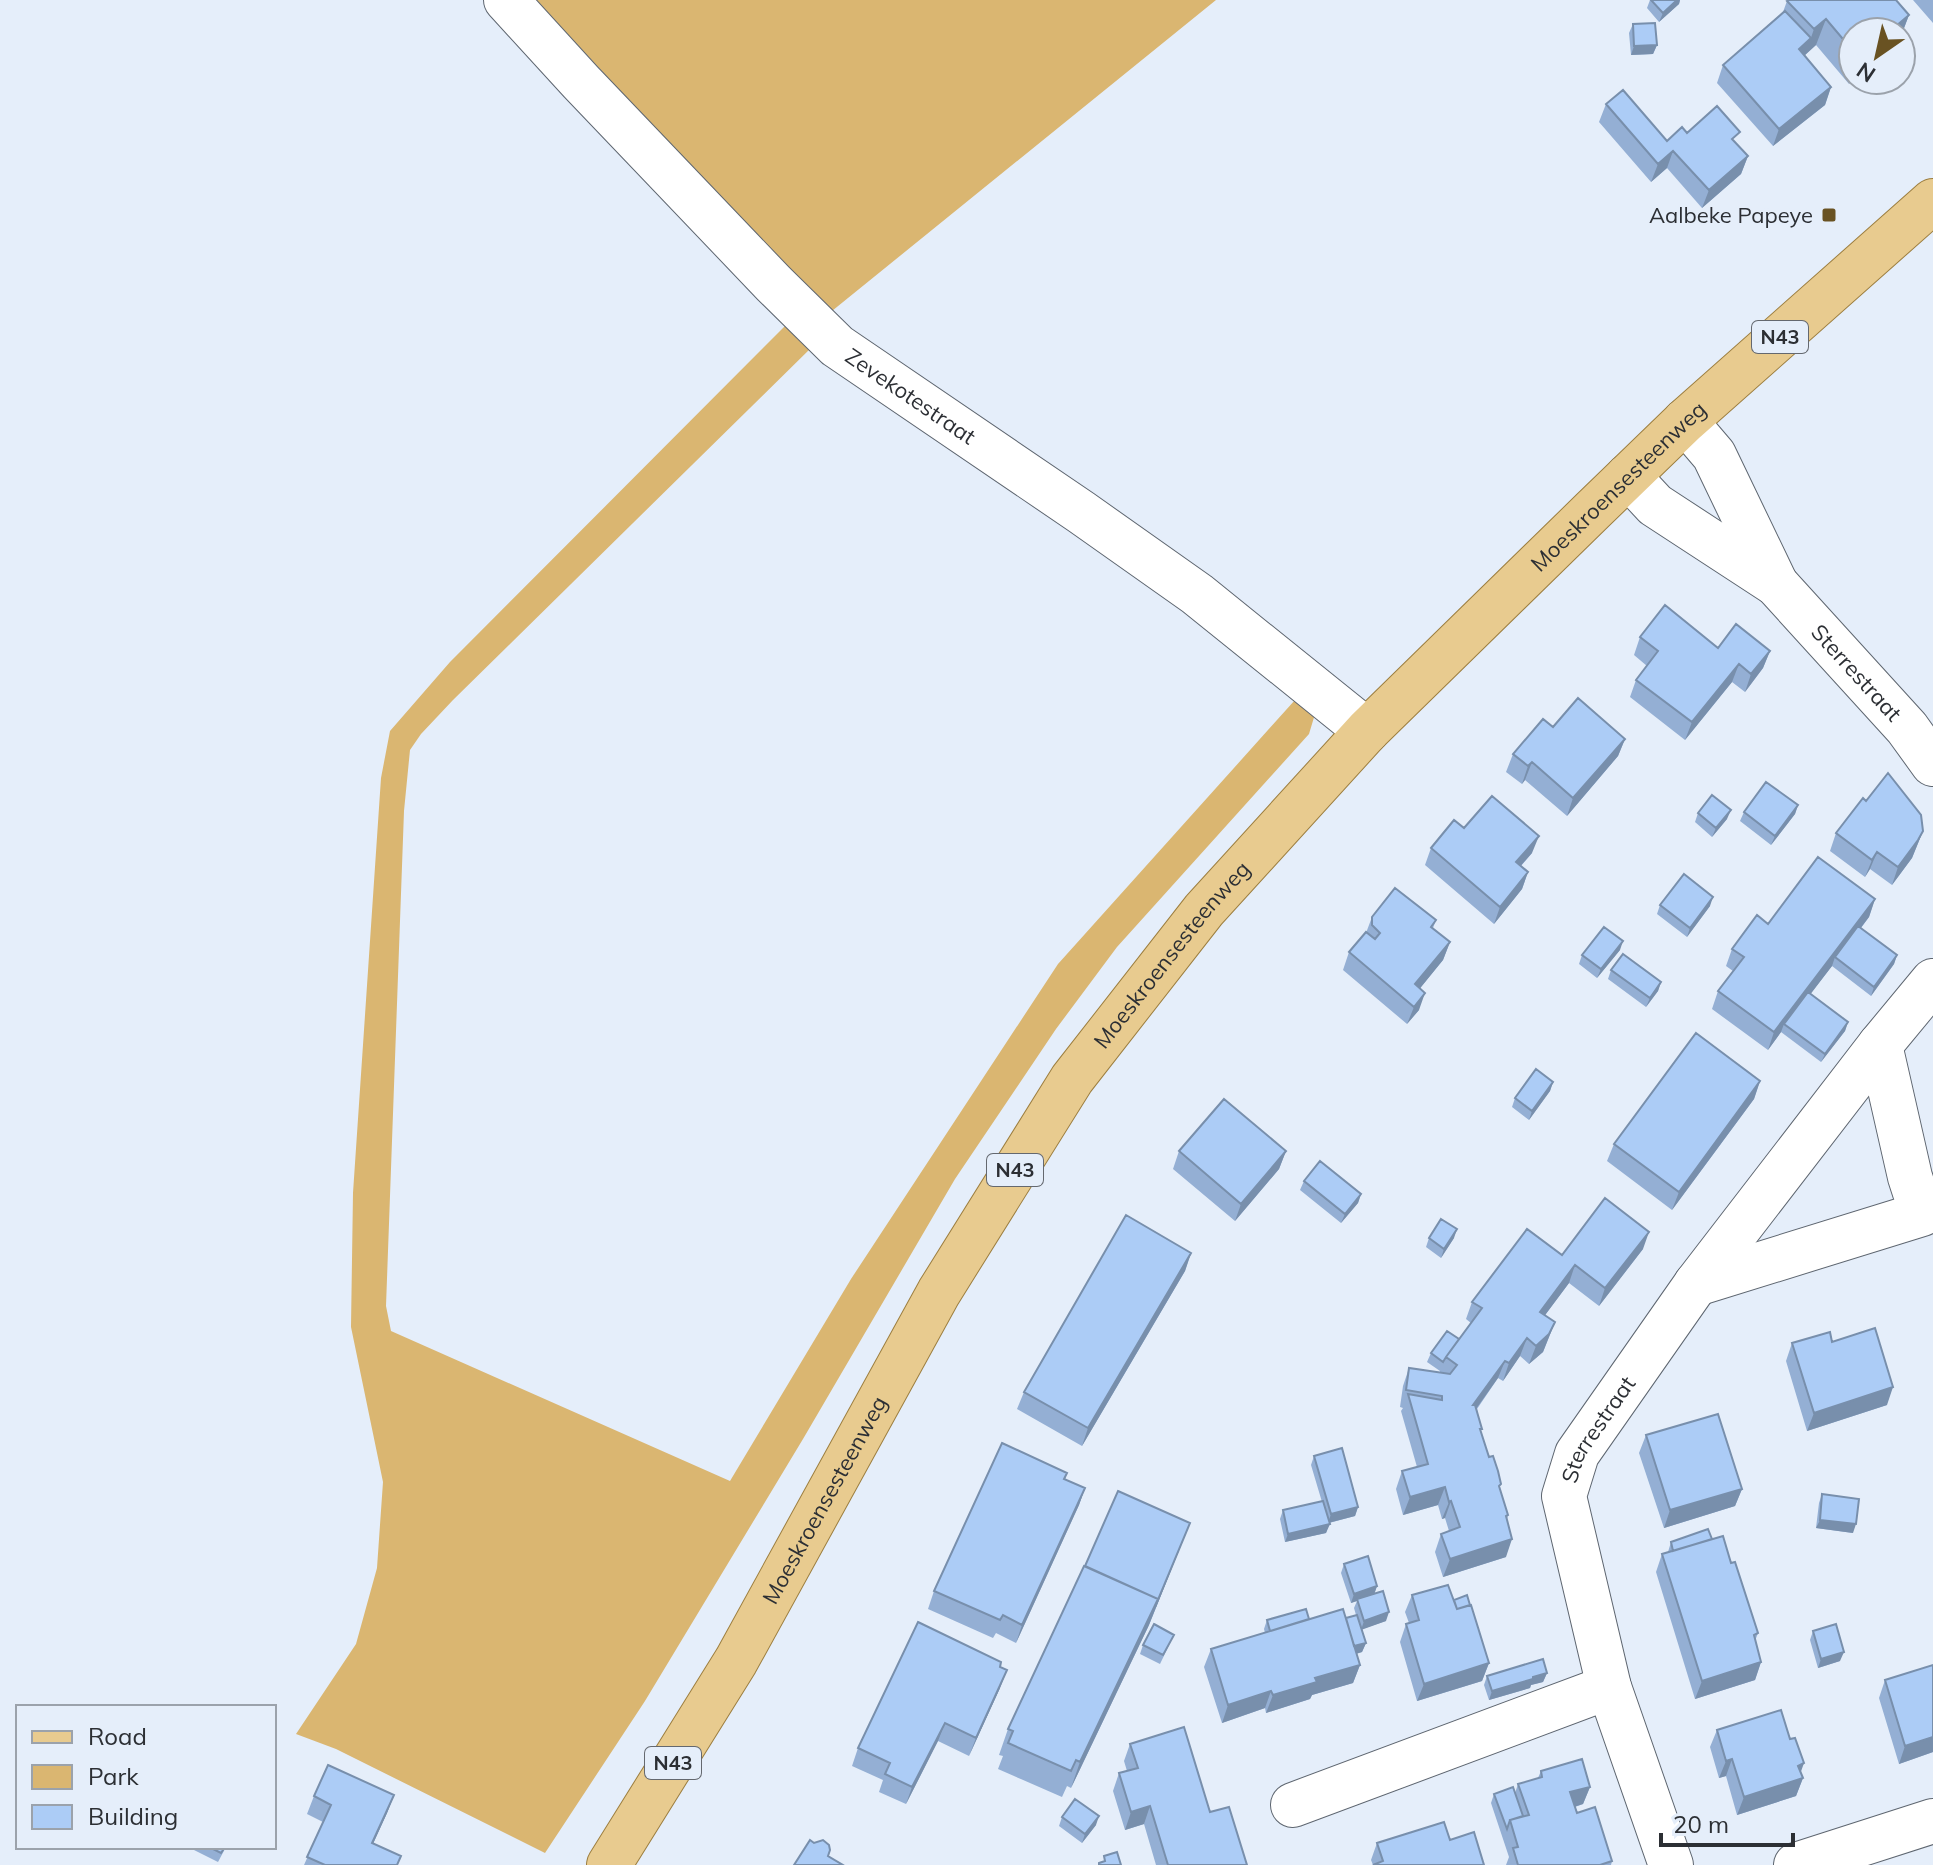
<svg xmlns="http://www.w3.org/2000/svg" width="1933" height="1865" viewBox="0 0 1933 1865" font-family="Mulish,sans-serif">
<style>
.green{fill:#dab671}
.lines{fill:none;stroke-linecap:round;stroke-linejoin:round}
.minor-casing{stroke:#5e6670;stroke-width:46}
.primary-casing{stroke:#9c7e3f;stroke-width:46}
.minor{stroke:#fff;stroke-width:44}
.primary{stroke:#e8cb8f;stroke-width:44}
.wall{fill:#94afd4}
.shaded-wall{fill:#788fac}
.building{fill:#acccf6;stroke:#788fac;stroke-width:2}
.poi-dot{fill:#695222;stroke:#e5eefa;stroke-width:3}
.labels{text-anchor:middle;stroke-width:7;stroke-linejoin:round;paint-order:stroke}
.shield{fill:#e5eefa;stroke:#64686f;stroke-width:2}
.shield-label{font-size:20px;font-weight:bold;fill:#2c2f34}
.poi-label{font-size:22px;fill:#2c2f34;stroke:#e5eefa;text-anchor:end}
.street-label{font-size:22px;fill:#2c2f34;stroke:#e5eefa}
</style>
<rect width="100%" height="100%" fill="#e5eefa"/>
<path class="green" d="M 536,0 L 1216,0 L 827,315 Z
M 789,322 L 813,346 L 453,700 L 421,734 L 410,750 L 404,811 L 386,1306 L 391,1331 L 730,1481 L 851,1279 L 1058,964 L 1295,700 L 1315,714 L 1309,734 L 1117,947 L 1056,1029 L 955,1179 L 803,1439 L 645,1701 L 545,1853 L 336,1749 L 296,1734 L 356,1644 L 377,1568 L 383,1482 L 351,1327 L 353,1193 L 381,778 L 390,731 L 450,662 Z"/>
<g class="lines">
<defs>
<g id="minor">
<path id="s1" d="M 506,0 L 581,82 L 774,284 L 837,346 L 1081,512 L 1197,594 L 1367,731"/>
<path d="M 1685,421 L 1714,455 L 1776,584"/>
<path id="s2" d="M 1628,476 L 1655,505 L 1776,584 L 1907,728 L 1933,764"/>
<path d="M 1696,1284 L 1922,1214 L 1910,1177 L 1880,1045"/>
<path d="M 1293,1805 L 1609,1687"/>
<path id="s3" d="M 1671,1865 L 1609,1687 L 1564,1496 L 1577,1454 L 1696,1284 L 1880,1045 L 1933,981"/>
<path d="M 1796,1865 L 1933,1821"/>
</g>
<g id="primary">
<path id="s4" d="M 609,1865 L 736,1661 L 939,1292 L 1072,1079 L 1204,910 L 1367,731 L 1592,511 L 1685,421 L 1933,201"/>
</g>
</defs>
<use href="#minor" class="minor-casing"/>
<use href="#primary" class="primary-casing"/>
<use href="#minor" class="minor"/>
<use href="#primary" class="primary"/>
</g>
<path class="wall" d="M 1650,0 L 1680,0 L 1679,4 L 1659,22 L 1647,8 Z
M 1913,0 L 1933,0 L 1933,23 Z
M 1787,1 L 1909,15 L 1901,36 L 1901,32 L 1853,32 L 1853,80 L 1849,84 L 1816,45 L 1804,56 L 1831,87 L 1825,105 L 1773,146 L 1717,83 L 1723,65 L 1783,12 Z
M 1633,24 L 1657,45 L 1653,54 L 1631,55 L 1629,33 Z
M 1606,104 L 1667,141 L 1687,133 L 1748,156 L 1741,174 L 1702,208 L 1667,168 L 1651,182 L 1599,122 Z
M 1640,637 L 1718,648 L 1770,651 L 1763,668 L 1745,692 L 1732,682 L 1685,740 L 1630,697 L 1636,680 L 1647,666 L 1634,655 Z
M 1553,727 L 1625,739 L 1618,756 L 1567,816 L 1525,780 L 1522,784 L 1506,772 L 1513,754 Z
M 1798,805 L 1795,814 L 1771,845 L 1740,821 L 1744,812 Z
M 1698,813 L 1727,819 L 1712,837 L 1695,822 Z
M 1464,828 L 1532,853 L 1521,866 L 1528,872 L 1522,889 L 1494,924 L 1425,865 L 1431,848 Z
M 1923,831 L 1912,858 L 1892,885 L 1870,869 L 1865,877 L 1830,851 L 1836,833 Z
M 1875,899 L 1869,917 L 1861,928 L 1897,955 L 1894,964 L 1871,996 L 1832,966 L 1810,994 L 1848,1022 L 1845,1031 L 1821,1062 L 1781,1032 L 1768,1050 L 1712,1009 L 1718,991 L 1733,971 L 1726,966 L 1732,949 L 1768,924 Z
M 1660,905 L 1710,906 L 1687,937 L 1657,914 Z
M 1372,917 L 1436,920 L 1433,928 L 1450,942 L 1443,960 L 1420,988 L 1419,1010 L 1407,1024 L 1343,970 L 1349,952 L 1366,933 Z
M 1620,950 L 1597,978 L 1579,964 L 1582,955 Z
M 1611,970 L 1661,982 L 1658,991 L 1646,1007 L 1608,979 Z
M 1760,1081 L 1754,1099 L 1672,1210 L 1607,1161 L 1614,1144 Z
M 1553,1082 L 1550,1091 L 1529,1120 L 1512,1107 L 1515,1098 Z
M 1179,1151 L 1286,1151 L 1279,1169 L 1235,1221 L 1173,1169 Z
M 1304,1181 L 1361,1194 L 1358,1203 L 1341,1223 L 1300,1190 Z
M 1429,1238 L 1454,1238 L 1441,1258 L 1426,1247 Z
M 1643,1249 L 1599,1306 L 1569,1283 L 1545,1315 L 1555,1322 L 1543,1352 L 1529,1364 L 1520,1356 L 1503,1381 L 1498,1378 L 1477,1409 L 1481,1432 L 1508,1515 L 1507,1519 L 1506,1557 L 1443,1577 L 1435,1552 L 1441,1534 L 1449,1531 L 1445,1518 L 1442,1519 L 1438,1505 L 1403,1515 L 1396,1489 L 1402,1471 L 1417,1467 L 1401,1411 L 1403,1408 L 1400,1407 L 1403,1386 L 1409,1368 L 1440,1373 L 1440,1371 L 1427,1362 L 1431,1353 L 1459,1339 L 1471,1323 L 1466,1319 L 1472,1302 L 1562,1255 Z
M 1191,1253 L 1185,1271 L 1082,1446 L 1017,1409 L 1024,1392 Z
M 1832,1342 L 1887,1405 L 1807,1431 L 1786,1361 L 1792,1343 Z
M 1646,1435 L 1742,1489 L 1735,1506 L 1664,1528 L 1639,1453 Z
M 1314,1456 L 1358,1507 L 1355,1516 L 1329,1523 L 1326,1533 L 1285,1542 L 1280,1519 L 1283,1510 L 1322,1502 L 1311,1465 Z
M 1067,1473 L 1065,1479 L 1085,1488 L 1079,1505 L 1016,1643 L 996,1633 L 993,1638 L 928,1609 L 934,1591 Z
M 1822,1494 L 1853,1533 L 1816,1528 L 1819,1503 Z
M 1190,1523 L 1149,1625 L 1071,1788 L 1067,1786 L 1062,1797 L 998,1769 L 1003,1756 L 999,1755 L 1008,1729 Z
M 1712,1539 L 1731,1563 L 1758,1633 L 1755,1641 L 1761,1662 L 1755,1680 L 1695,1699 L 1656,1572 L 1662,1554 L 1668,1552 L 1671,1542 Z
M 1344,1564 L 1377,1586 L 1374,1594 L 1386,1621 L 1362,1629 L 1366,1643 L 1362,1652 L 1356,1654 L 1360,1665 L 1353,1683 L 1312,1695 L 1310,1699 L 1266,1713 L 1265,1708 L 1222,1723 L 1204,1667 L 1211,1649 L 1265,1633 L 1264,1629 L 1267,1620 L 1346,1618 L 1356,1615 L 1354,1608 L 1357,1601 L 1351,1603 L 1341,1573 Z
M 1412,1595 L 1454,1600 L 1489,1663 L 1482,1681 L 1417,1701 L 1400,1642 L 1406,1624 L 1409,1623 L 1405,1612 Z
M 1813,1631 L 1840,1661 L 1818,1668 L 1810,1640 Z
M 1174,1635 L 1160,1664 L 1140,1654 L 1143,1645 Z
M 1000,1667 L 1000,1688 L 969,1756 L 938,1741 L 906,1804 L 879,1792 L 883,1780 L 852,1766 L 858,1748 Z
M 1547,1673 L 1543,1682 L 1531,1685 L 1530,1688 L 1489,1700 L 1484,1685 L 1487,1676 Z
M 1885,1680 L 1933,1752 L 1899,1764 L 1879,1698 Z
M 1717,1730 L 1801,1773 L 1803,1778 L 1796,1796 L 1737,1815 L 1726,1776 L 1719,1778 L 1710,1747 Z
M 1130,1744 L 1210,1812 L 1247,1865 L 1156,1865 L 1144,1824 L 1125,1830 L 1113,1791 L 1119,1773 L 1127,1771 L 1124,1761 Z
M 1541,1771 L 1590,1787 L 1583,1804 L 1575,1807 L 1577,1813 L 1612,1861 L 1611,1865 L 1506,1865 L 1509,1857 L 1491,1803 L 1494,1794 L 1515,1793 L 1518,1784 L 1538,1778 Z
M 394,1795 L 387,1813 L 373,1844 L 401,1856 L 397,1865 L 304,1865 L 323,1822 L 307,1814 L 314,1796 Z
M 1062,1817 L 1096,1825 L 1082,1843 L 1059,1826 Z
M 1450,1840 L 1373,1865 L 1371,1860 L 1377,1843 Z
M 188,1847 L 226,1847 L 218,1862 Z"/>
<path class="shaded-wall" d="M 1677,0 L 1680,0 L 1679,4 L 1659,22 L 1663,13 Z
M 1909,15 L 1901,36 L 1901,32 L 1889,32 Z
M 1826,19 L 1816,45 L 1805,55 L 1814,29 Z
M 1811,38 L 1805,55 L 1792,67 L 1799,49 Z
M 1657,45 L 1653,54 L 1631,55 L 1634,46 Z
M 1831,87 L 1825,105 L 1773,146 L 1779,129 Z
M 1673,151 L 1667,168 L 1651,182 L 1658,164 Z
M 1748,156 L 1741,174 L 1702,208 L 1709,190 Z
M 1770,651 L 1763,668 L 1745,692 L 1751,674 Z
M 1739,664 L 1732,682 L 1685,740 L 1692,722 Z
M 1625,739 L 1618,756 L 1567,816 L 1573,798 Z
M 1532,762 L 1525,780 L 1522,784 L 1528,766 Z
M 1798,805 L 1795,814 L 1771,845 L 1775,836 Z
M 1731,810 L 1727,819 L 1712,837 L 1716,828 Z
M 1923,831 L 1912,858 L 1892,885 L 1898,867 Z
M 1539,836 L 1532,853 L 1509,879 L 1516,862 Z
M 1877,852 L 1870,869 L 1865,877 L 1872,860 Z
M 1528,872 L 1522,889 L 1494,924 L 1500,907 Z
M 1713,897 L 1710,906 L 1687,937 L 1690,928 Z
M 1875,899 L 1869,917 L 1837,959 L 1835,957 L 1832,966 L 1787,1025 L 1784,1024 L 1781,1032 L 1768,1050 L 1774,1032 Z
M 1623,941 L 1620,950 L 1597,978 L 1601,969 Z
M 1450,942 L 1443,960 L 1409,1002 L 1415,984 Z
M 1897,955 L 1894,964 L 1871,996 L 1874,987 Z
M 1661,982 L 1658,991 L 1646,1007 L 1650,998 Z
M 1425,993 L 1419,1010 L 1407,1024 L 1414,1007 Z
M 1848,1022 L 1845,1031 L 1821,1062 L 1825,1054 Z
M 1760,1081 L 1754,1099 L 1672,1210 L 1679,1192 Z
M 1553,1082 L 1550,1091 L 1529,1120 L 1532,1111 Z
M 1286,1151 L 1279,1169 L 1235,1221 L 1241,1204 Z
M 1361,1194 L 1358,1203 L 1341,1223 L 1345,1214 Z
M 1457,1229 L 1454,1238 L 1441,1258 L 1444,1249 Z
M 1649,1232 L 1643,1249 L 1599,1306 L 1605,1288 Z
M 1191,1253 L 1185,1271 L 1082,1446 L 1088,1428 Z
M 1575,1265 L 1569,1283 L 1534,1330 L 1540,1312 Z
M 1555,1322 L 1543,1352 L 1529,1364 L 1536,1346 Z
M 1527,1338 L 1520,1356 L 1503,1381 L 1509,1363 Z
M 1505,1361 L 1498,1378 L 1466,1423 L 1473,1405 Z
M 1893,1387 L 1887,1405 L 1807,1431 L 1814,1413 Z
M 1445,1487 L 1438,1505 L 1403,1515 L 1410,1497 Z
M 1085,1488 L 1079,1505 L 1016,1643 L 1022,1625 Z
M 1742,1489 L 1735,1506 L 1664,1528 L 1670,1510 Z
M 1451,1501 L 1445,1518 L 1442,1519 L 1449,1502 Z
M 1358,1507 L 1355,1516 L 1328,1523 L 1331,1514 Z
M 1820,1520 L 1856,1524 L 1853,1533 L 1816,1528 Z
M 1190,1523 L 1149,1625 L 1071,1788 L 1080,1762 Z
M 1330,1524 L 1326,1533 L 1285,1542 L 1288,1534 Z
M 1512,1539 L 1506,1557 L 1443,1577 L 1450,1559 Z
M 1377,1586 L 1374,1595 L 1351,1603 L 1354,1594 Z
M 1389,1612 L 1386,1621 L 1361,1630 L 1364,1621 Z
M 1366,1643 L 1362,1652 L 1345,1657 L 1348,1648 Z
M 1844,1652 L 1840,1661 L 1818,1668 L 1821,1659 Z
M 1761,1662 L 1755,1680 L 1695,1699 L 1702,1681 Z
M 1489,1663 L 1482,1681 L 1417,1701 L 1424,1684 Z
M 1360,1665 L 1353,1683 L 1312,1695 L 1310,1699 L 1266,1713 L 1273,1695 L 1315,1678 Z
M 1007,1670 L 1000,1688 L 969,1756 L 976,1738 Z
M 1547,1673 L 1543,1682 L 1531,1685 L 1530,1688 L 1489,1700 L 1492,1691 Z
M 1271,1691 L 1265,1708 L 1222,1723 L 1228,1705 Z
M 945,1723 L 938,1741 L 906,1804 L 912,1787 Z
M 1933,1737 L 1933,1752 L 1899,1764 L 1905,1746 Z
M 1732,1759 L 1726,1776 L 1719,1778 L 1726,1761 Z
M 1804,1763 L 1798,1780 L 1803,1778 L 1796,1796 L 1737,1815 L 1744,1797 Z
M 1590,1787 L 1583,1804 L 1564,1810 L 1570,1792 Z
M 394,1795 L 387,1813 L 365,1861 L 372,1843 Z
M 1150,1806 L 1144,1824 L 1125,1830 L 1131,1812 Z
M 1099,1816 L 1096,1825 L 1082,1843 L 1085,1834 Z"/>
<path class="building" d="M 1651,0 L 1677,0 L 1663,13 Z
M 1789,0 L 1896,0 L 1909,15 L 1889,32 L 1853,32 L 1853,51 L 1826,19 L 1814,29 L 1787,1 Z
M 1785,11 L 1811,38 L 1799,49 L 1831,87 L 1779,129 L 1723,65 Z
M 1655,23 L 1657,45 L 1634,46 L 1633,24 Z
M 1623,90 L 1667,141 L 1682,127 L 1687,133 L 1717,106 L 1740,132 L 1732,139 L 1748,156 L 1709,190 L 1673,151 L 1658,164 L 1606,104 Z
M 1665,605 L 1718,648 L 1736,624 L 1770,651 L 1751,674 L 1739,664 L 1692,722 L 1636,680 L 1658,651 L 1640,637 Z
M 1578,698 L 1625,739 L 1573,798 L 1532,762 L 1528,766 L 1513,754 L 1543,719 L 1553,727 Z
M 1888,773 L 1921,815 L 1923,831 L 1918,840 L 1898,867 L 1877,852 L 1872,860 L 1836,833 L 1863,798 L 1866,801 Z
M 1766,782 L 1798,805 L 1775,836 L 1744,812 Z
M 1712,795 L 1731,810 L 1716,828 L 1698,813 Z
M 1492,796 L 1539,836 L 1516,862 L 1528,872 L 1500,907 L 1431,848 L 1454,820 L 1464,828 Z
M 1818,857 L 1875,899 L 1774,1032 L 1718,991 L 1744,957 L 1732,949 L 1757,915 L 1768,924 Z
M 1684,874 L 1713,897 L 1690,928 L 1660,905 Z
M 1395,888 L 1436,920 L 1431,927 L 1450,942 L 1415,984 L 1425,993 L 1414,1007 L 1349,952 L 1366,932 L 1375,939 L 1380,933 L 1372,925 L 1372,917 Z
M 1858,926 L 1897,955 L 1874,987 L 1835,957 Z
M 1604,927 L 1623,941 L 1601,969 L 1582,955 Z
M 1623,954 L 1661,982 L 1650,998 L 1611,970 Z
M 1808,992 L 1848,1022 L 1825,1054 L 1784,1024 Z
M 1696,1033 L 1760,1081 L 1679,1192 L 1614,1144 Z
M 1536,1069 L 1553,1082 L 1532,1111 L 1515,1098 Z
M 1224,1099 L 1286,1151 L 1241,1204 L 1179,1151 Z
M 1320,1161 L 1361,1194 L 1345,1214 L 1304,1181 Z
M 1605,1198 L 1649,1232 L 1605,1288 L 1575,1265 L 1540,1312 L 1555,1322 L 1549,1334 L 1536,1346 L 1527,1338 L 1509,1363 L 1505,1361 L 1473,1405 L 1475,1405 L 1482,1429 L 1480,1429 L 1489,1457 L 1493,1456 L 1498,1471 L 1501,1484 L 1499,1486 L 1508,1515 L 1506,1516 L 1512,1539 L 1450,1559 L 1441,1534 L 1460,1527 L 1451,1501 L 1449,1502 L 1445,1487 L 1410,1497 L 1402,1471 L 1428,1464 L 1408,1394 L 1442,1400 L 1442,1396 L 1406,1390 L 1409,1368 L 1450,1374 L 1457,1365 L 1446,1357 L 1482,1308 L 1472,1302 L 1527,1229 L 1562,1255 Z
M 1126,1215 L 1191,1253 L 1088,1428 L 1024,1392 Z
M 1441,1219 L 1457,1229 L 1444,1249 L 1429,1238 Z
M 1875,1328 L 1893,1387 L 1814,1413 L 1792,1343 L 1830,1332 L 1832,1342 Z
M 1447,1331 L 1459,1339 L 1446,1357 L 1443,1362 L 1431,1353 Z
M 1718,1414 L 1742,1489 L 1670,1510 L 1646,1435 Z
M 1002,1443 L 1067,1473 L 1064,1479 L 1085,1488 L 1022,1625 L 1003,1615 L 1000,1620 L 934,1591 Z
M 1342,1448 L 1358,1507 L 1331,1514 L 1314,1456 Z
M 1118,1491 L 1190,1523 L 1155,1607 L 1158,1599 L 1085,1566 Z
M 1822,1494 L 1859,1499 L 1856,1524 L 1820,1520 Z
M 1323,1501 L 1330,1524 L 1288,1534 L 1283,1510 Z
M 1708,1529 L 1712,1539 L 1673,1551 L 1671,1542 Z
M 1723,1536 L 1731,1563 L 1735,1562 L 1758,1633 L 1754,1635 L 1761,1662 L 1702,1681 L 1662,1554 Z
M 1368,1556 L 1377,1586 L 1354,1594 L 1344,1564 Z
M 1084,1566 L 1158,1599 L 1080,1762 L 1076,1760 L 1071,1771 L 1008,1743 L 1013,1731 L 1008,1729 Z
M 1448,1585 L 1457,1609 L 1471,1605 L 1489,1663 L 1424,1684 L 1406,1624 L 1419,1620 L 1412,1595 Z
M 1383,1591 L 1389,1612 L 1364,1621 L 1357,1599 Z
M 1467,1595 L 1470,1605 L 1457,1609 L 1454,1600 Z
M 1306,1609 L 1309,1619 L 1270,1631 L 1267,1620 Z
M 1343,1609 L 1360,1665 L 1315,1678 L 1317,1682 L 1273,1695 L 1271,1691 L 1228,1705 L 1211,1649 Z
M 1357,1615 L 1366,1643 L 1354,1646 L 1346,1618 Z
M 918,1622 L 1001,1662 L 1000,1667 L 1007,1670 L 976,1738 L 945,1723 L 912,1787 L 885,1774 L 890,1763 L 858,1748 Z
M 1154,1624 L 1174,1635 L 1163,1655 L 1143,1645 Z
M 1836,1624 L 1844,1652 L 1821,1659 L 1813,1631 Z
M 1543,1659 L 1547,1673 L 1533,1677 L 1533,1679 L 1492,1691 L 1487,1676 Z
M 1933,1665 L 1933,1737 L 1905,1746 L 1885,1680 Z
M 1781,1710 L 1790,1739 L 1795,1738 L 1804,1763 L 1798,1766 L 1803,1778 L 1744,1797 L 1732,1759 L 1726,1761 L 1717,1730 Z
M 1184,1727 L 1210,1812 L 1229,1807 L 1247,1865 L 1168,1865 L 1150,1806 L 1131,1812 L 1119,1773 L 1138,1768 L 1130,1744 Z
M 1582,1759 L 1590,1787 L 1570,1792 L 1577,1813 L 1595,1807 L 1612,1861 L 1600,1865 L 1518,1865 L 1513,1848 L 1518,1847 L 1510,1820 L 1529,1815 L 1518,1784 L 1542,1777 L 1541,1771 Z
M 328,1765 L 394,1795 L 372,1843 L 401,1856 L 397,1865 L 325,1865 L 307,1857 L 331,1805 L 314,1796 Z
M 1513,1787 L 1523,1816 L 1510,1820 L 1507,1829 L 1494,1794 Z
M 1075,1799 L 1099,1816 L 1085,1834 L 1062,1817 Z
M 1444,1822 L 1450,1840 L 1474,1832 L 1484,1865 L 1373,1865 L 1383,1861 L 1377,1843 Z
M 810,1840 L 814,1843 L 823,1840 L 829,1845 L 830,1850 L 828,1856 L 843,1865 L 794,1865 Z
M 209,1847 L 225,1847 L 221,1853 Z
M 1117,1852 L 1121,1865 L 1099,1865 L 1099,1863 L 1105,1861 L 1104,1856 Z"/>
<rect class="poi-dot" x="1821" y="207" width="16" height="16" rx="4"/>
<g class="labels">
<g class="shield">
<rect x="1752" y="321" width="56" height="32" rx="6"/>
<rect x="987" y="1154" width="56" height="32" rx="6"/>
<rect x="645" y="1747" width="56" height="32" rx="6"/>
</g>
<g class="shield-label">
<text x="1780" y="344">N43</text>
<text x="1015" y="1177">N43</text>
<text x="673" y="1770">N43</text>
</g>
<g class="poi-label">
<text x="1813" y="223">Aalbeke Papeye</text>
</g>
<g class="street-label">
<text dy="8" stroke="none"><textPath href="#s1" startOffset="568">Zevekotestraat</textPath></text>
<text dy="8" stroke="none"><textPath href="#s4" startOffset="1720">Moeskroensesteenweg</textPath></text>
<text dy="8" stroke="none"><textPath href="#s2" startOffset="304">Sterrestraat</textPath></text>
<text dy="8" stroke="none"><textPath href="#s4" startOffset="1072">Moeskroensesteenweg</textPath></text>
<text dy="8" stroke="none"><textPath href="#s3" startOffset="460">Sterrestraat</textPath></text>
<text dy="8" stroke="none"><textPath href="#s4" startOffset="424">Moeskroensesteenweg</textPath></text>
</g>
</g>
<rect x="16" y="1705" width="260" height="144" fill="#e5eefa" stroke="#9ba2ab" stroke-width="2"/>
<rect x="32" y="1731" width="40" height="12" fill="#e8cb8f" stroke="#9ba2ab" stroke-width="2"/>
<text x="88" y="1745" font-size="24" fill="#2c2f34">Road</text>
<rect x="32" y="1765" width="40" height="24" fill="#dab671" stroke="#9ba2ab" stroke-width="2"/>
<text x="88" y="1785" font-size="24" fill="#2c2f34">Park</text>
<rect x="32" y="1805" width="40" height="24" fill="#acccf6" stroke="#9ba2ab" stroke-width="2"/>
<text x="88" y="1825" font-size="24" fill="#2c2f34">Building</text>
<g transform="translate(1877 56) rotate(214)"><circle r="38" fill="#e5eefa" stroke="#9ba2ab" stroke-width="2"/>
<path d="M0-6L14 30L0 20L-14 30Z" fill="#695222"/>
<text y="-12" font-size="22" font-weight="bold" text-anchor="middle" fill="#2c2f34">N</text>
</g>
<path d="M1661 1833v12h132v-12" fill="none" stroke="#2c2f34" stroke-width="4"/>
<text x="1673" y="1833" font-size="24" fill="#2c2f34" stroke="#e5eefa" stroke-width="6" paint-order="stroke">20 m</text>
</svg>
